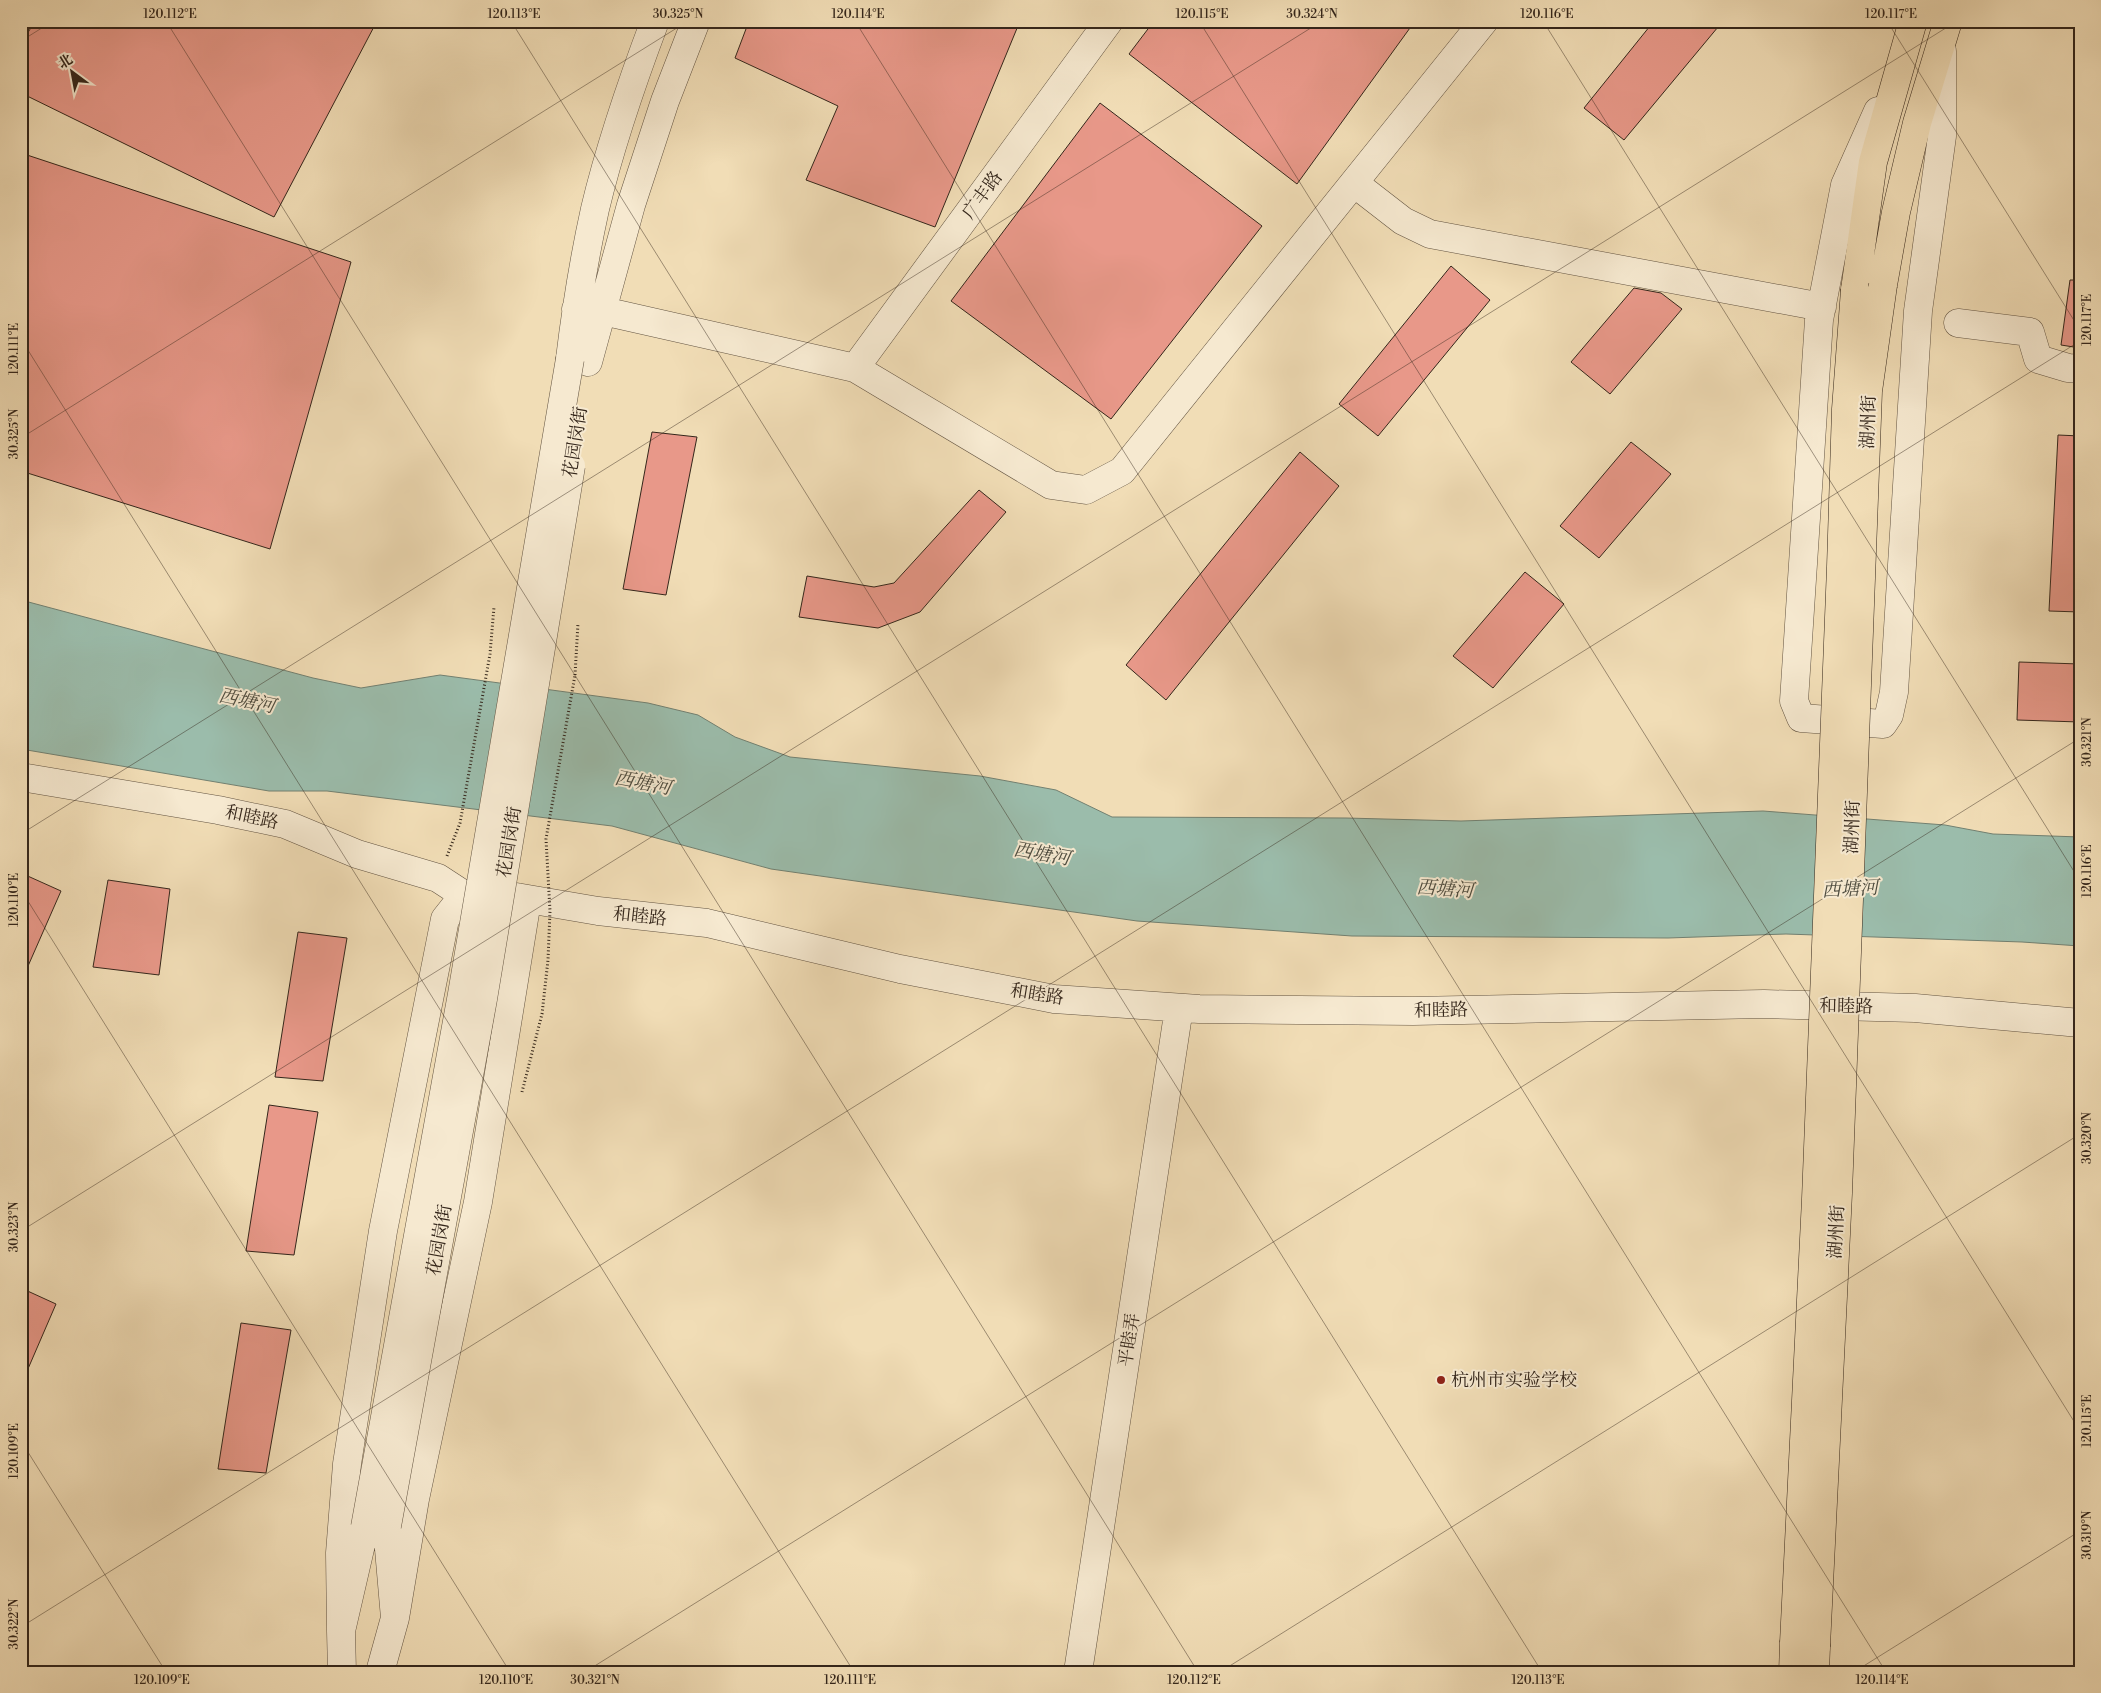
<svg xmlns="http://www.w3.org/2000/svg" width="2101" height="1693" viewBox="0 0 2101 1693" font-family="'Libre Bodoni','Noto Serif SC',serif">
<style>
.water{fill:#9bbcab;stroke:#728071}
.building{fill:#e89889;stroke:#34261b}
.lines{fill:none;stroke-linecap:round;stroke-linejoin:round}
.minor-casing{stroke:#635442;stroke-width:29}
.major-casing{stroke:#34261b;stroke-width:29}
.path{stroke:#34261b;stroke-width:3;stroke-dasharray:1 2.5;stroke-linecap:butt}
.minor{stroke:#f6e9d0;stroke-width:28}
.major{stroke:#f1ddb6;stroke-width:28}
.minor-bridge-casing{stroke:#635442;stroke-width:29;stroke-linecap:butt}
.major-bridge-casing{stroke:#34261b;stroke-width:29;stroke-linecap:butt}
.path-bridge{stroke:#34261b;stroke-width:3;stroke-dasharray:1 2.5;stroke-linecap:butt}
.minor-bridge{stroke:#f6e9d0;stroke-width:28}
.major-bridge{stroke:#f1ddb6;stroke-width:28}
.ticks{fill:none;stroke:#34261b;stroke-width:1;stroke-opacity:0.45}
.poi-dot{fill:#8f2418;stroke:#f6e9d0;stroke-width:2}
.labels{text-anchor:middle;stroke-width:4;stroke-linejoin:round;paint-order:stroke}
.street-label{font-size:18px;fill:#34261b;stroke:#f6e9d0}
.poi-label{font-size:18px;fill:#34261b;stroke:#f6e9d0;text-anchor:start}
.water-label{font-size:19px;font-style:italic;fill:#4e4c3f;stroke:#f6e9d0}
.neatline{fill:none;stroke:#34261b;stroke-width:2}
.ticks-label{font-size:12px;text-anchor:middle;fill:#34261b}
</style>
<rect width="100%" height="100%" fill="#f1ddb6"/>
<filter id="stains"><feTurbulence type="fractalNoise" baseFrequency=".004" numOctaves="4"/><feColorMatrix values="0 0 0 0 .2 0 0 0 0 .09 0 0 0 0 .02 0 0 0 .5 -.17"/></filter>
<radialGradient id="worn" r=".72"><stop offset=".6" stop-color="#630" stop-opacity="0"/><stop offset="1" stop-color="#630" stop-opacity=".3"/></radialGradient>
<path class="water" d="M 21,600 L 313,678 L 361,688 L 440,675 L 648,703 L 698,715 L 735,737 L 790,757 L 980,776 L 1056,790 L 1112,817 L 1346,818 L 1461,821 L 1763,811 L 1945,825 L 1993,834 L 2080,837 L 2080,946 L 2022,942 L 1786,934 L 1668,938 L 1352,936 L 1137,921 L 771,869 L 612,826 L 327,791 L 269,791 L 21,749 Z"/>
<path class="building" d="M 35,21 L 377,21 L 274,217 L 21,93 L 21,44 Z
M 749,21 L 1020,21 L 935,227 L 806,180 L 838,106 L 735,58 Z
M 1154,21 L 1415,21 L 1297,184 L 1129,54 Z
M 1654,21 L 1723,21 L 1624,140 L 1584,108 Z
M 1100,103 L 1262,226 L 1111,419 L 951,301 Z
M 21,153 L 351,262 L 270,549 L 21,471 Z
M 1451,266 L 1490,300 L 1378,436 L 1339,404 Z
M 2070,280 L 2080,280 L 2080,348 L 2061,345 Z
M 1634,288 L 1661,293 L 1682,309 L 1610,394 L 1571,362 Z
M 652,432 L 697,437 L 666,595 L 623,589 Z
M 2058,435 L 2080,436 L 2080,612 L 2049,611 Z
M 1631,442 L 1671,474 L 1599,558 L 1560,526 Z
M 1300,452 L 1339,486 L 1166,700 L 1126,665 Z
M 979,490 L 1006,512 L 920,612 L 878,628 L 799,617 L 807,576 L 874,587 L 894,583 Z
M 1525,572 L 1564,604 L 1493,688 L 1453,656 Z
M 2019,662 L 2080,664 L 2080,722 L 2017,720 Z
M 21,873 L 61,891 L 21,982 Z
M 108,880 L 170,889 L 159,975 L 93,967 Z
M 298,932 L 347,938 L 323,1081 L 275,1077 Z
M 269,1105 L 318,1112 L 294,1255 L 246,1251 Z
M 21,1288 L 56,1304 L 21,1385 Z
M 241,1323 L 291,1330 L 266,1473 L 218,1469 Z"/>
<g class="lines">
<defs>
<path id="minor" d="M 1878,111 L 1845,185 L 1819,320 L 1794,701 L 1801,718 L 1883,724 L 1889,715 L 1894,692 L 1918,311 L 1942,136 L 1942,51
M 1354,183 L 1403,221 L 1430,234 L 1822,307
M 576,309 L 603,311 L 855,368 L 1051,485 L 1086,490 L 1122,471 L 1484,21
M 1958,323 L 2030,332 L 2038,359 L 2068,368 L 2080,369
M 570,359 C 576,309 584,259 595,209 C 610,146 632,82 655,21
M 588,362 L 631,205 L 665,101 L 696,21
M 855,368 L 1109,21
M 21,777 L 218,810 L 285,824 L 357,854 L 438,878 L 464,895 L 516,897 L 598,911 L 707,923 L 900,969 L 1054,999 L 1199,1009 L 1413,1011 L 1764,1004 L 1915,1008 L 2080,1023
M 395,1618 L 415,1499 L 478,1202 L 525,913 L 516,897
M 341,1631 L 340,1553 L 347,1464 L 383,1231 L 445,919 L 464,895
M 342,1672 L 341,1631 L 365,1527
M 380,1672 L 395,1618 L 387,1526
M 1078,1672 L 1179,1008"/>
<path id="major" d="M 1883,285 L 1896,212 L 1917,123 L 1948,21
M 1855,290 L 1873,162 L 1913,21
M 1793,1672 L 1794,1643
M 1815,1672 L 1816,1646"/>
</defs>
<use href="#minor" class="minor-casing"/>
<use href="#major" class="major-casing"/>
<path class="path" d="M 575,675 L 578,623
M 447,856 L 460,823 L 490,654 L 494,607
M 522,1092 L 542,1014"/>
<use href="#minor" class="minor"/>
<use href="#major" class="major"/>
<defs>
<path id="minor-bridge" d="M 387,1526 L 483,999 L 571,466
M 365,1527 L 462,994 L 570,359"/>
<path id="major-bridge" d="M 1794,1643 L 1816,1199 L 1841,567 L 1846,409 L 1855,290
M 1816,1646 L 1838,1193 L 1868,391 L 1883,285"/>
</defs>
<use href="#minor-bridge" class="minor-bridge-casing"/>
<use href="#major-bridge" class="major-bridge-casing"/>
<path class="path-bridge" d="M 542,1014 L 548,960 L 550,911 L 546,839 L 575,675"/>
<use href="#minor-bridge" class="minor-bridge"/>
<use href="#major-bridge" class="major-bridge"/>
</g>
<path class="ticks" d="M 166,21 L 1198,1672M 511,21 L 1542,1672M 855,21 L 1886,1672M 1199,21 L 2080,1431M 1543,21 L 2080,881M 1887,21 L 2080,330M 21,41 L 53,21M 21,339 L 854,1672M 21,438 L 688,21M 21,834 L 1322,21M 21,890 L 510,1672M 21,1231 L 1957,21M 21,1441 L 166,1672M 21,1627 L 2080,341M 585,1672 L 2080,738M 1220,1672 L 2080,1134M 1854,1672 L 2080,1531"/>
<circle class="poi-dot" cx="1441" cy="1380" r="5"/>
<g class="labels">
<g class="street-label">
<text transform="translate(982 195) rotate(-54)" y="6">广丰路</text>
<text transform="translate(1868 422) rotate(-88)" y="6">湖州街</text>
<text transform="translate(575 442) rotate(-81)" y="6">花园岗街</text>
<text transform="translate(252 817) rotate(12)" y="6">和睦路</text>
<text transform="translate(1852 827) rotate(-88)" y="6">湖州街</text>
<text transform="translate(509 842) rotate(-81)" y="6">花园岗街</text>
<text transform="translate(640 916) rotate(6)" y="6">和睦路</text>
<text transform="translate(1037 994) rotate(9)" y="6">和睦路</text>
<text transform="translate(1846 1006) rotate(1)" y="6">和睦路</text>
<text transform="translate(1441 1010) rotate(-1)" y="6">和睦路</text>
<text transform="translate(1836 1232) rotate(-87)" y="6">湖州街</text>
<text transform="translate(439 1240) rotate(-80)" y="6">花园岗街</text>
<text transform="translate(1129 1340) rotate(-81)" y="6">平睦弄</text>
</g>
<g class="poi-label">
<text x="1451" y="1386">杭州市实验学校</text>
</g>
<g class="water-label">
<text transform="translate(247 700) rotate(12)" y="7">西塘河</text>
<text transform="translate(643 782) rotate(11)" y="7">西塘河</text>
<text transform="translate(1042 853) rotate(10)" y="7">西塘河</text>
<text transform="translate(1445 888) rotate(4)" y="7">西塘河</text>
<text transform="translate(1850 888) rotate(-3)" y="7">西塘河</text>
</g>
</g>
<rect width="2101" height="1693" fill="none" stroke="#f1ddb6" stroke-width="55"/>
<g transform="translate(72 72) rotate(328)" stroke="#f6e9d0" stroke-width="4" paint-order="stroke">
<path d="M0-4L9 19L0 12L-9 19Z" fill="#34261b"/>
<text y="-8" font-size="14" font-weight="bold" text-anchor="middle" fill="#34261b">北</text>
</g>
<rect x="28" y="28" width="2046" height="1638" class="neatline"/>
<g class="ticks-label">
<text x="170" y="18">120.112°E</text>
<text x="514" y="18">120.113°E</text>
<text x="678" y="18">30.325°N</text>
<text x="858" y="18">120.114°E</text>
<text x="1202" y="18">120.115°E</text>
<text x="1312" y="18">30.324°N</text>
<text x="1547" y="18">120.116°E</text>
<text x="1891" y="18">120.117°E</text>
<text transform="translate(2087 320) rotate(-90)" y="4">120.117°E</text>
<text transform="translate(14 349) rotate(-90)" y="4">120.111°E</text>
<text transform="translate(14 434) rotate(-90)" y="4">30.325°N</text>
<text transform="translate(2087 742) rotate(-90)" y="4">30.321°N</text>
<text transform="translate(2087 871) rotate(-90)" y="4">120.116°E</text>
<text transform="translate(14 900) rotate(-90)" y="4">120.110°E</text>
<text transform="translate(2087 1138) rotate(-90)" y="4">30.320°N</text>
<text transform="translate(14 1227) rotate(-90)" y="4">30.323°N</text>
<text transform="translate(2087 1421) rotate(-90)" y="4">120.115°E</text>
<text transform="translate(14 1451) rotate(-90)" y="4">120.109°E</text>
<text transform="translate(2087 1535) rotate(-90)" y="4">30.319°N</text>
<text transform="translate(14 1624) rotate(-90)" y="4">30.322°N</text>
<text x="162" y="1684">120.109°E</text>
<text x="506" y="1684">120.110°E</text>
<text x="595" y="1684">30.321°N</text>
<text x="850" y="1684">120.111°E</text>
<text x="1194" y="1684">120.112°E</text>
<text x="1538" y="1684">120.113°E</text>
<text x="1882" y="1684">120.114°E</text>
</g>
<rect width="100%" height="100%" filter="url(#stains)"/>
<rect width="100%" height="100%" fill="url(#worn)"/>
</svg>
